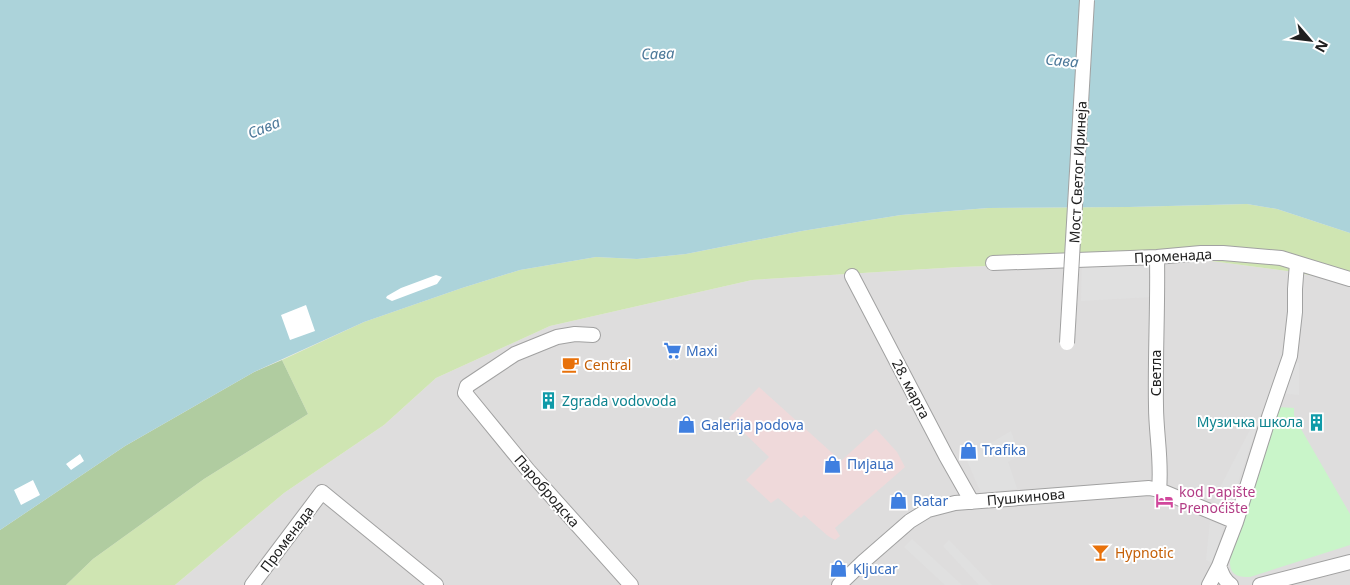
<svg xmlns="http://www.w3.org/2000/svg" width="1350" height="585" viewBox="0 0 1350 585" font-family="'Noto Sans',sans-serif">
<style>
.residential{fill:#dedddd}
.commercial{fill:#efd9da}
.grass{fill:#cfe5b2}
.forest{fill:#b0cca0}
.park{fill:#c9f5c9}
.parking{fill:#e0e0e0}
.water{fill:#acd3da}
.pier{fill:#fff}
.lines{fill:none;stroke-linecap:round;stroke-linejoin:round}
.minor-casing{stroke:#a1a1a1;stroke-width:16}
.minor{stroke:#fff;stroke-width:14}
.minor-bridge-casing{stroke:#a1a1a1;stroke-width:16;stroke-linecap:butt}
.minor-bridge{stroke:#fff;stroke-width:14}
.labels{text-anchor:middle;stroke-width:4;stroke-linejoin:round;paint-order:stroke}
.street-label{font-size:14px;fill:#202020;stroke:#fff}
.shop-label{font-size:14px;fill:#366cbe;stroke:#fff;text-anchor:start}
.food-label{font-size:14px;fill:#c56008;stroke:#fff;text-anchor:start}
.culture-label{font-size:14px;fill:#0d838f;stroke:#fff;text-anchor:start}
.hotel-label{font-size:14px;fill:#b23c85;stroke:#fff;text-anchor:start}
.water-label{font-size:15px;font-style:italic;fill:#4d799a;stroke:#fff}
</style>
<rect width="100%" height="100%" fill="#f0ece8"/>
<path class="residential" d="M 1196,259 L 1287,271 L 1326,278 L 1350,287 L 1350,585 L 175,585 L 284,493 L 384,425 L 436,378 L 550,326 L 752,280 L 959,267 Z"/>
<path class="commercial" d="M 759,387 L 841,461 L 876,429 L 897,452 L 905,467 L 835,528 L 840,536 L 835,540 L 828,536 L 804,515 L 801,518 L 778,498 L 771,503 L 746,480 L 769,457 L 729,418 Z"/>
<path class="grass" d="M 1247,204 L 1277,209 L 1350,233 L 1350,287 L 1326,278 L 1287,271 L 1196,259 L 959,267 L 752,280 L 550,326 L 436,378 L 384,425 L 284,493 L 175,585 L 66,585 L 93,559 L 204,479 L 308,414 L 282,360 L 364,322 L 462,288 L 520,270 L 596,257 L 637,259 L 686,254 L 802,231 L 901,215 L 988,208 L 1129,207 Z"/>
<path class="forest" d="M 282,360 L 308,414 L 204,479 L 93,559 L 66,585 L 0,585 L 0,530 L 125,446 L 254,372 Z"/>
<path class="park" d="M 1279,407 L 1294,408 L 1294,415 L 1301,429 L 1350,514 L 1350,545 L 1250,577 C 1225,578 1229,562 1233,545 Z"/>
<path class="parking" d="M 1153,260 L 1153,297 L 1081,301 L 1082,262 Z
M 1293,362 L 1299,363 L 1299,395 L 1279,393 Z
M 1254,422 L 1258,424 L 1229,508 L 1213,501 Z
M 1011,431 L 1019,456 L 1008,462 L 1017,489 L 981,493 L 966,458 Z
M 1210,521 L 1224,525 L 1213,563 L 1206,560 Z
M 912,539 L 962,585 L 945,585 L 904,547 Z
M 949,540 L 992,585 L 979,585 L 943,546 Z"/>
<path class="water" d="M 0,0 L 1350,0 L 1350,233 L 1277,209 L 1247,204 L 1129,207 L 988,208 L 901,215 L 802,231 L 686,254 L 637,259 L 596,257 L 520,270 L 462,288 L 364,322 L 254,372 L 125,446 L 0,530 Z"/>
<path class="pier" d="M 436,275 L 442,277 L 437,284 L 392,301 L 386,298 L 387,296 L 401,288 Z
M 306,305 L 315,331 L 290,340 L 281,315 Z
M 80,454 L 84,461 L 71,470 L 66,464 Z
M 33,480 L 40,495 L 21,505 L 14,490 Z"/>
<g class="lines">
<defs>
<path id="minor" d="M 1157,257 C 1158,307 1155,356 1156,406 C 1156,434 1162,461 1159,490
M 993,263 L 1157,257 L 1201,253 L 1223,253 L 1281,258 L 1350,279
M 852,276 L 946,456 L 972,502
M 593,335 L 575,334 L 557,337 L 515,354 L 467,386 L 465,393 L 528,470 L 631,585
M 1219,566 C 1222,574 1224,580 1231,585
M 252,585 L 322,492 L 436,585
M 839,585 L 863,562 L 910,521 L 928,510 L 955,503 L 1149,488 L 1159,490 L 1236,522
M 1209,585 L 1219,566 L 1236,522 L 1269,417 L 1290,356 L 1295,312 L 1295,289 L 1297,263
M 1260,585 L 1350,562"/>
</defs>
<use href="#minor" class="minor-casing"/>
<use href="#minor" class="minor"/>
<defs>
<path id="minor-bridge" d="M 1067,343 L 1087,0"/>
</defs>
<use href="#minor-bridge" class="minor-bridge-casing"/>
<use href="#minor-bridge" class="minor-bridge"/>
</g>
<defs>
<symbol id="supermarket-bare" viewBox="-9 -9 18 18"><path d="M-6-5.5h2.5l.6 2H6L4.5 2H-2.5L-4.4-4H-6ZM-1.5 3.2a1.3 1.3 0 1 0 .1 0ZM3 3.2a1.3 1.3 0 1 0 .1 0Z" fill="#3f7fe0" stroke="#fff" stroke-width="2.5" paint-order="stroke"/></symbol>
<symbol id="cafe-bare" viewBox="-9 -9 18 18"><path d="M-5.5-4.5H6V0H3Q3 3.5 0 3.5H-2.5Q-5.5 3.5-5.5 0ZM3-3.2v2h1.7v-2ZM-6 4.5H4V6H-6Z" fill="#e8710a" stroke="#fff" stroke-width="2.5" paint-order="stroke"/></symbol>
<symbol id="building-bare" viewBox="-9 -9 18 18"><path d="M-4-6H4V6H1V3H-1V6H-4ZM-2.5-4.3h1.7v1.8h-1.7ZM.8-4.3h1.7v1.8H.8ZM-2.5-1h1.7V.8h-1.7ZM.8-1h1.7V.8H.8Z" fill="#0f9aa8" stroke="#fff" stroke-width="2.5" paint-order="stroke"/></symbol>
<symbol id="shop-bare" viewBox="-9 -9 18 18"><path d="M-5-2.5h2.3a2.7 3.5 0 0 1 5.4 0H5L5.5 6h-11ZM-1.5-2.5h3a1.5 2.3 0 0 0-3 0Z" fill="#3f7fe0" stroke="#fff" stroke-width="2.5" paint-order="stroke"/></symbol>
<symbol id="hotel-bare" viewBox="-9 -9 18 18"><path d="M-6-4.5h1.5V1H6V5H4.5V3h-9V5H-6ZM-4 0a1.8 1.8 0 1 1 3.6 0ZM.5 0V-2.5h3Q6-2.5 6 0Z" fill="#d1479c" stroke="#fff" stroke-width="2.5" paint-order="stroke"/></symbol>
<symbol id="bar-bare" viewBox="-9 -9 18 18"><path d="M-6-5H6L.8 .8V4.5H3.5V6h-7V4.5H-.8V.8Z" fill="#e8710a" stroke="#fff" stroke-width="2.5" paint-order="stroke"/></symbol>
</defs>
<g fill-rule="evenodd">
<use href="#supermarket-bare" x="660" y="338" width="25" height="25"/>
<use href="#cafe-bare" x="558" y="352" width="25" height="25"/>
<use href="#building-bare" x="536" y="388" width="25" height="25"/>
<use href="#building-bare" x="1304" y="410" width="25" height="25"/>
<use href="#shop-bare" x="674" y="412" width="25" height="25"/>
<use href="#shop-bare" x="956" y="438" width="25" height="25"/>
<use href="#shop-bare" x="820" y="452" width="25" height="25"/>
<use href="#hotel-bare" x="1152" y="488" width="25" height="25"/>
<use href="#shop-bare" x="886" y="488" width="25" height="25"/>
<use href="#bar-bare" x="1088" y="540" width="25" height="25"/>
<use href="#shop-bare" x="826" y="556" width="25" height="25"/>
</g>
<g class="labels">
<g class="street-label">
<text transform="translate(1078 172) rotate(-87)" y="5">Мост Светог Иринеја</text>
<text transform="translate(1173 256) rotate(-3)" y="5">Променада</text>
<text transform="translate(1156 373) rotate(-90)" y="5">Светла</text>
<text transform="translate(911 389) rotate(62)" y="5">28. марта</text>
<text transform="translate(547 491) rotate(49)" y="5">Паробродска</text>
<text transform="translate(1026 497) rotate(-5)" y="5">Пушкинова</text>
<text transform="translate(287 539) rotate(-53)" y="5">Променада</text>
</g>
<g class="shop-label">
<text x="686" y="356">Maxi</text>
<text x="701" y="430">Galerija podova</text>
<text x="982" y="455">Trafika</text>
<text x="847" y="469">Пијаца</text>
<text x="913" y="506">Ratar</text>
<text x="853" y="574">Kljucar</text>
</g>
<g class="food-label">
<text x="584" y="370">Central</text>
<text x="1115" y="558">Hypnotic</text>
</g>
<g class="culture-label">
<text x="562" y="406">Zgrada vodovoda</text>
<text x="1303" y="427" text-anchor="end">Музичка школа</text>
</g>
<g class="hotel-label">
<text x="1179" y="497">kod Papište<tspan x="1179" dy="16">Prenoćište</tspan></text>
</g>
<g class="water-label">
<text transform="translate(658 54) rotate(-2)" y="5">Сава</text>
<text transform="translate(1062 61) rotate(5)" y="5">Сава</text>
<text transform="translate(264 128) rotate(-22)" y="5">Сава</text>
</g>
</g>
<g transform="translate(1310 40) rotate(118)" stroke="#ffffff" stroke-width="4" paint-order="stroke">
<path d="M0-4L9 19L0 12L-9 19Z" fill="#202020"/>
<text y="-8" font-size="14" font-weight="bold" text-anchor="middle" fill="#202020">N</text>
</g>
</svg>
